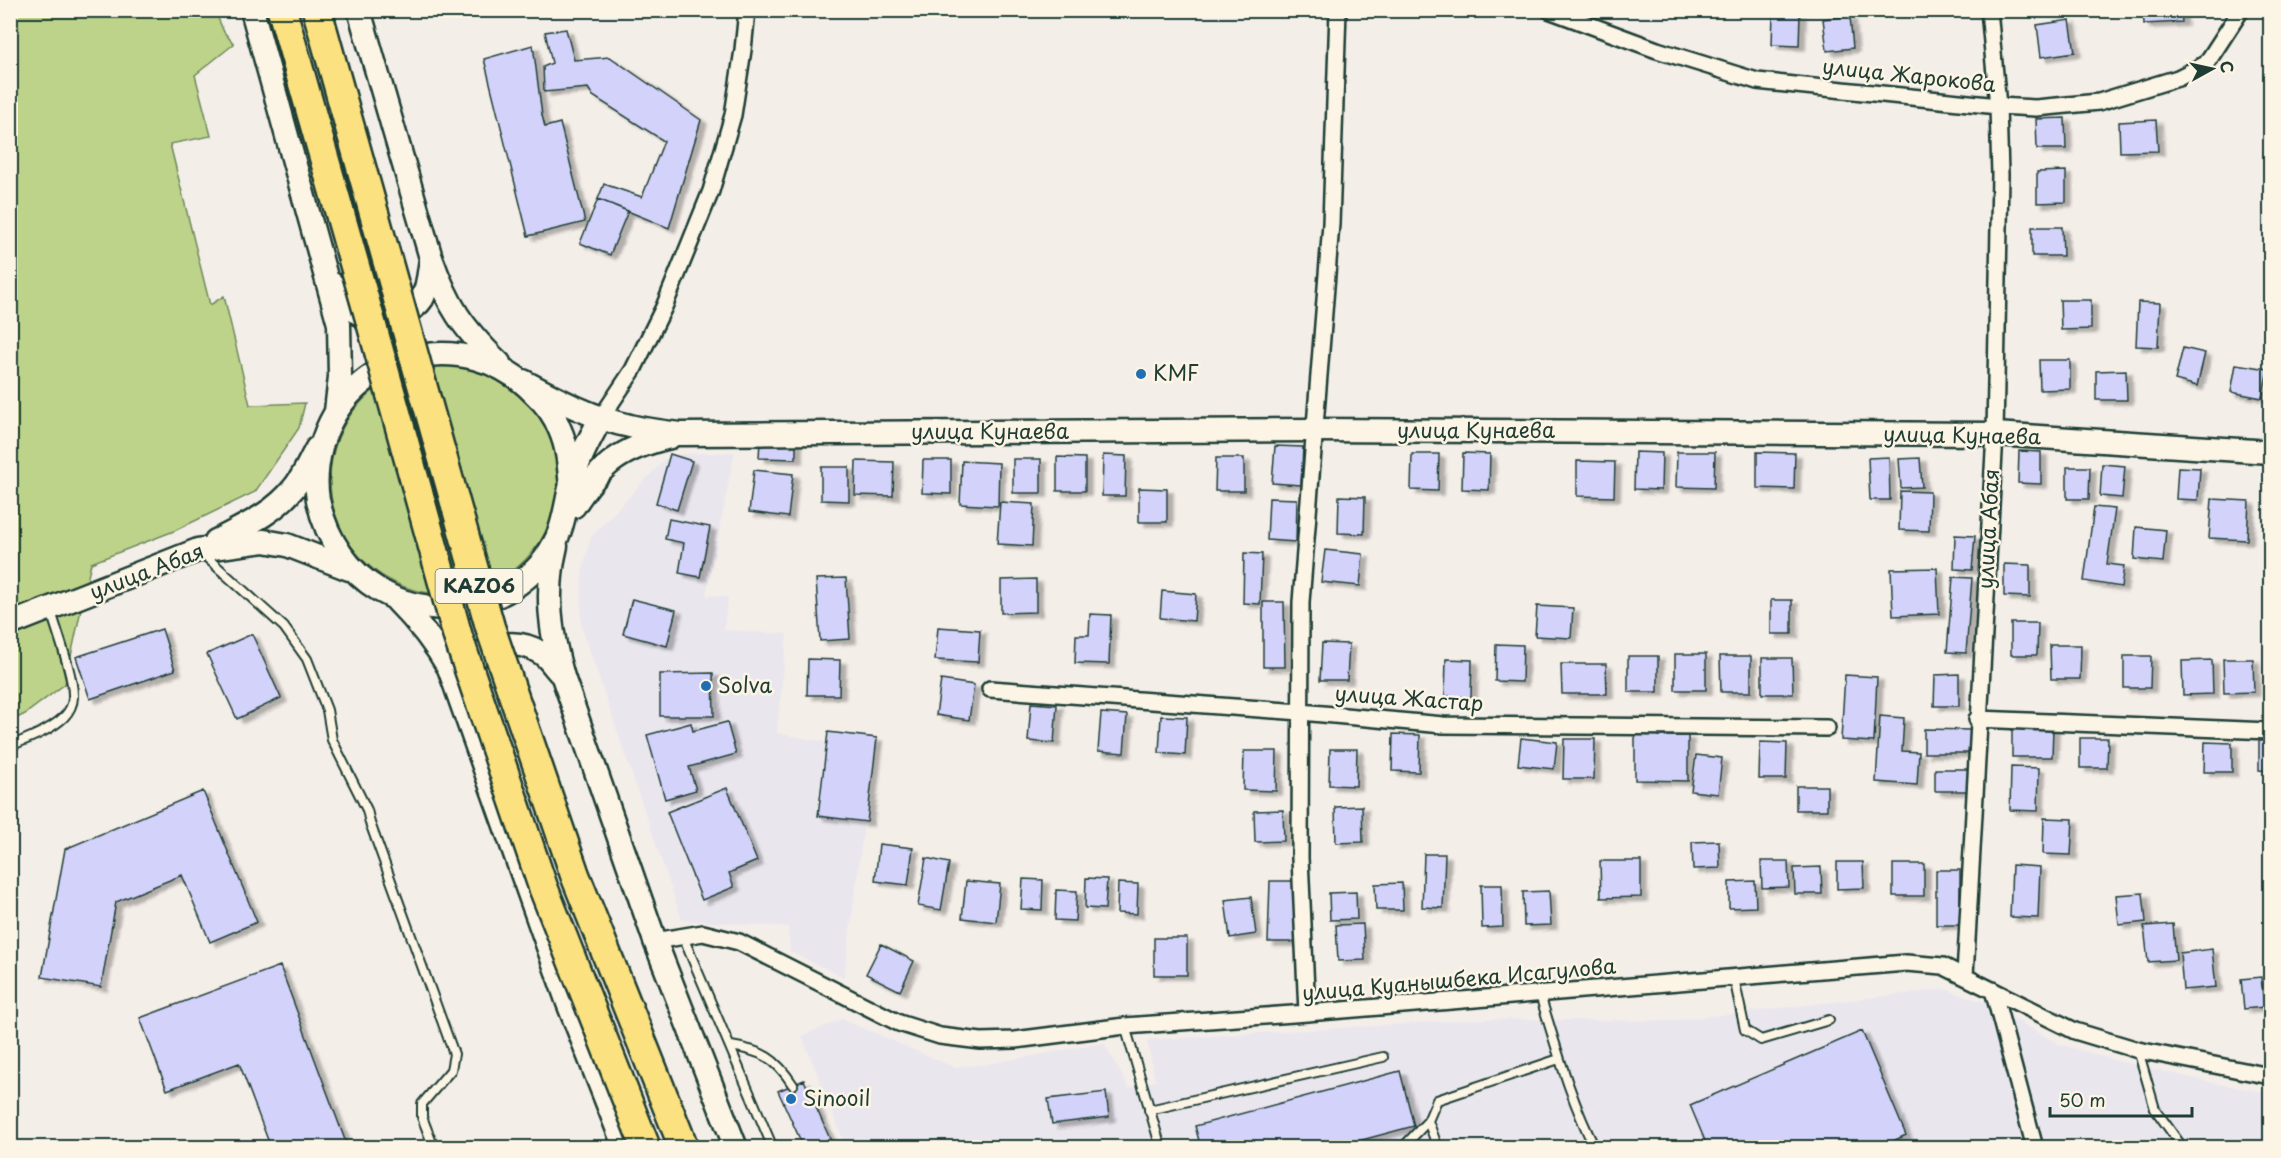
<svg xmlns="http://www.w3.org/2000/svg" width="2281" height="1158" viewBox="0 0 2281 1158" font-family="'Playpen Sans',sans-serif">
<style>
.built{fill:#eae6ee}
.green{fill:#bdd389;stroke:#6e885e;stroke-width:1.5}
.building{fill:#d3d2fb;stroke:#1f3d34;stroke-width:1.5;filter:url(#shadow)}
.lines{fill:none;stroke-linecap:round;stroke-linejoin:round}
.lane-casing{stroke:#1f3d34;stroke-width:12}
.street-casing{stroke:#1f3d34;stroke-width:20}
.secondary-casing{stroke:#1f3d34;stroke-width:27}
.lane{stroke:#fcf5e5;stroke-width:8}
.street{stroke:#fcf5e5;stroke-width:15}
.secondary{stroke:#fcf5e5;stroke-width:22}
.highway-bridge-casing{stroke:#1f3d34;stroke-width:33;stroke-linecap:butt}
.highway-bridge{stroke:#fbe180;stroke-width:28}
.poi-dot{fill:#1f6fb2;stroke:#fcf5e5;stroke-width:2}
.labels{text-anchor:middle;stroke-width:5;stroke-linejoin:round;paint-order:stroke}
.shield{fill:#fcf5e5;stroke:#617469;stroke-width:1.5}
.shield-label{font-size:20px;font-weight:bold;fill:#1f3d34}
.street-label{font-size:21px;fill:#1f3d34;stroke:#fcf5e5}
.poi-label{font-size:21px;fill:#1f3d34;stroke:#fcf5e5;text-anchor:start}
</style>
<defs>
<filter id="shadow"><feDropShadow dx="6" dy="4" stdDeviation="1.5" flood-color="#0004"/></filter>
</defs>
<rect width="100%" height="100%" fill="#f4eee9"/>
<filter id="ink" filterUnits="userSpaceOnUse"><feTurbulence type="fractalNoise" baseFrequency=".0167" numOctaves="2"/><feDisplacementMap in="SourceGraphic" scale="12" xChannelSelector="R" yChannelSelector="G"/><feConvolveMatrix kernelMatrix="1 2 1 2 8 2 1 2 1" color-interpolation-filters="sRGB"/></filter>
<g filter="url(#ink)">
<path class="built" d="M 735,452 L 706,595 L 728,597 L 724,630 L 787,634 L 777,733 L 874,751 L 844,977 L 790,952 L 788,927 L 682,920 L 581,626 L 582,572 L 591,537 L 664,460 L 682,454 Z
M 1945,989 L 1984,1002 L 2059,1044 L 2114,1060 L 2219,1084 L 2270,1093 L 2270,1147 L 846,1147 L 802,1036 L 842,1019 L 954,1067 L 987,1064 L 1104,1043 L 1129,1088 L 1155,1081 L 1147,1040 L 1480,1019 L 1668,1021 Z"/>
<path class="green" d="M 10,11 L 215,11 L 224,32 L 234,44 L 195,75 L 211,136 L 170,144 L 210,305 L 224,296 L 250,405 L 305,403 L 299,428 L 255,492 L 174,531 L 91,563 L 65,684 L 25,714 L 11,721 Z
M330 480a114 114 0 1 1 228 0a114 114 0 1 1-228 0Z"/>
<path class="building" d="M 2143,10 L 2181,10 L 2182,22 L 2144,24 Z
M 1773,13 L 1800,14 L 1799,46 L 1772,45 Z
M 1850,16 L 1853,48 L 1827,51 L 1823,19 Z
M 2070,20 L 2075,52 L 2041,57 L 2037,25 Z
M 566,29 L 574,60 L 610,57 L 701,120 L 669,228 L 598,199 L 604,184 L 642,197 L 664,141 L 593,96 L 588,88 L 544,92 L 543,67 L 552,63 L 545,32 Z
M 533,45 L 542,115 L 545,127 L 560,123 L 585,222 L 528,236 L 484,59 Z
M 2065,118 L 2066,149 L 2037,149 L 2036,119 Z
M 2156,120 L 2158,151 L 2120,152 L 2119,122 Z
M 2066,171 L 2066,202 L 2037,203 L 2037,172 Z
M 598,199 L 628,211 L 610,255 L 580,243 Z
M 2032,227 L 2062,227 L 2063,256 L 2032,256 Z
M 2060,300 L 2091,300 L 2091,329 L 2061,330 Z
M 2138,302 L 2160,303 L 2158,347 L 2136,346 Z
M 2183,348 L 2205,353 L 2197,386 L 2175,380 Z
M 2039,360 L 2070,360 L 2070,389 L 2040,390 Z
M 2236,364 L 2268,369 L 2262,398 L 2231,392 Z
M 2126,370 L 2127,400 L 2096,400 L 2096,371 Z
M 760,440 L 796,441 L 796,459 L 759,458 Z
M 1275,446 L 1303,447 L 1301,485 L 1272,483 Z
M 2019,451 L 2041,452 L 2041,484 L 2018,483 Z
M 1635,452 L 1662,453 L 1661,490 L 1634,489 Z
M 1677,452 L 1715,452 L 1714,488 L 1676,487 Z
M 1757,452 L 1795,453 L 1794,489 L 1757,488 Z
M 1463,453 L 1490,454 L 1489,490 L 1462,489 Z
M 670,454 L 692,461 L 677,510 L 656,503 Z
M 1412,454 L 1439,454 L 1438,491 L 1411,490 Z
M 1103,455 L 1126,456 L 1125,496 L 1102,496 Z
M 1057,457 L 1085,458 L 1085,491 L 1057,491 Z
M 1889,457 L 1890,500 L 1870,500 L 1868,458 Z
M 1216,458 L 1244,458 L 1244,491 L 1215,491 Z
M 1920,458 L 1922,487 L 1901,488 L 1899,459 Z
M 1013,459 L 1041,459 L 1041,493 L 1013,493 Z
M 923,460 L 951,460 L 951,494 L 922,493 Z
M 856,461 L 894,462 L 893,496 L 855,495 Z
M 962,461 L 999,463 L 998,506 L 960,504 Z
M 1577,461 L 1615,462 L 1614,497 L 1577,496 Z
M 2102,464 L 2125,466 L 2122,498 L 2100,496 Z
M 821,467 L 849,467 L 849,501 L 821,500 Z
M 2067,467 L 2090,467 L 2089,499 L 2067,499 Z
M 2178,467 L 2200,468 L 2198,500 L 2176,499 Z
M 754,470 L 793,474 L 788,517 L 749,512 Z
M 1139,488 L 1167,489 L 1167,522 L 1139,522 Z
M 1900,491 L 1930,492 L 1929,531 L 1899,530 Z
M 1339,496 L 1365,497 L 1364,534 L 1338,533 Z
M 1269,498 L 1297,499 L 1296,542 L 1267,540 Z
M 2212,499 L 2249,501 L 2247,540 L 2209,538 Z
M 1000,502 L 1034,504 L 1032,546 L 997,544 Z
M 2094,507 L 2115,509 L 2107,564 L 2124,566 L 2121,587 L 2084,581 Z
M 669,519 L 710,527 L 700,577 L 679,573 L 684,543 L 665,539 Z
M 2136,527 L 2166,530 L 2163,562 L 2134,559 Z
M 1955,535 L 1975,536 L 1972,570 L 1954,569 Z
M 1325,550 L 1363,554 L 1360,586 L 1321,582 Z
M 1244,553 L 1262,554 L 1260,604 L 1243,603 Z
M 2004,564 L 2030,565 L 2030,597 L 2004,596 Z
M 1937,568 L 1939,614 L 1893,616 L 1891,569 Z
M 1953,577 L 1972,578 L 1966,653 L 1947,652 Z
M 846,578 L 850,639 L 820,641 L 816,579 Z
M 1036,579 L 1036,612 L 1001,613 L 1001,580 Z
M 1162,591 L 1196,594 L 1194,621 L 1160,618 Z
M 632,599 L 676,610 L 667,646 L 623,634 Z
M 1771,600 L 1792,600 L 1792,634 L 1771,634 Z
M 1263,602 L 1284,602 L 1285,667 L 1263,667 Z
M 1537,606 L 1573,608 L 1571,638 L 1535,636 Z
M 1090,614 L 1111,615 L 1109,664 L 1075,663 L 1076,635 L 1089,635 Z
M 2011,623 L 2038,623 L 2037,655 L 2011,655 Z
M 938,627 L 980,630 L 978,662 L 935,660 Z
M 162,629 L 175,670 L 90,699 L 76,657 Z
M 252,634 L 281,698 L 237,719 L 207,654 Z
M 1322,643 L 1349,644 L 1347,680 L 1320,680 Z
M 1496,644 L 1523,645 L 1522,682 L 1495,681 Z
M 2050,645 L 2081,645 L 2080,679 L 2051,679 Z
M 1675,654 L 1706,654 L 1706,690 L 1675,690 Z
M 1628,656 L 1658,656 L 1658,692 L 1628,692 Z
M 1720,656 L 1751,656 L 1751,692 L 1721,692 Z
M 2124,656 L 2151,656 L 2150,688 L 2124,688 Z
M 1762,658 L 1792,658 L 1793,694 L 1762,694 Z
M 808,659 L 840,660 L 839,695 L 807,695 Z
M 1446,659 L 1472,660 L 1471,697 L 1445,696 Z
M 2223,659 L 2253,659 L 2254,692 L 2224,693 Z
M 2212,660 L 2213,694 L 2183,695 L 2182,661 Z
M 1561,664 L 1606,664 L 1607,694 L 1562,694 Z
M 2266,672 L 2270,672 L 2270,699 L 2267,699 Z
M 713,673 L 714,716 L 660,716 L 660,674 Z
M 1959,674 L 1959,706 L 1934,706 L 1935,675 Z
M 1845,675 L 1877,677 L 1874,742 L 1841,740 Z
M 941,680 L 974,685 L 969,720 L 936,715 Z
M 1031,703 L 1057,705 L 1054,743 L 1028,741 Z
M 1101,713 L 1127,715 L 1124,753 L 1098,751 Z
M 1161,716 L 1187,717 L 1185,755 L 1159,753 Z
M 1880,716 L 1904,718 L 1902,751 L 1919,752 L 1917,785 L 1876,782 Z
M 727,722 L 736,754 L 689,767 L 696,790 L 665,799 L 647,735 L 691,723 L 693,731 Z
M 2012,727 L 2053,728 L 2052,757 L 2012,757 Z
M 1635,728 L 1660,728 L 1659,736 L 1688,736 L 1688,781 L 1635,780 Z
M 1924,729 L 1971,730 L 1971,753 L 1924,753 Z
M 828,732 L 877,738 L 867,822 L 818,816 Z
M 1393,734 L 1420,735 L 1419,772 L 1392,771 Z
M 1521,738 L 1557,742 L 1554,769 L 1518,765 Z
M 2080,738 L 2108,738 L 2107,768 L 2080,768 Z
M 1564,739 L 1595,739 L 1594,779 L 1563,779 Z
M 2259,741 L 2270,741 L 2270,771 L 2259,770 Z
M 1760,742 L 1787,743 L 1786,779 L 1759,779 Z
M 2205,742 L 2232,743 L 2232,772 L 2204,772 Z
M 1330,749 L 1357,749 L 1356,786 L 1329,785 Z
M 1244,751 L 1277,751 L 1276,791 L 1243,790 Z
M 1696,755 L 1722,758 L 1718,794 L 1691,791 Z
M 2011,767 L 2039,768 L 2038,811 L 2010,810 Z
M 1935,769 L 1971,769 L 1971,791 L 1935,791 Z
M 1796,786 L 1827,786 L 1827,810 L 1796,810 Z
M 727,788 L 757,861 L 729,873 L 734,887 L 702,900 L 667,812 Z
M 203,791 L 257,922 L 210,942 L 182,875 L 116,902 L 101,987 L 42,977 L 65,849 Z
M 1362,806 L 1363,842 L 1336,843 L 1335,807 Z
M 1283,810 L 1284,841 L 1255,842 L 1254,811 Z
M 2044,818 L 2073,819 L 2071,855 L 2043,854 Z
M 1719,841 L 1720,868 L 1693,869 L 1692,842 Z
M 879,844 L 913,848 L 908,885 L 875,881 Z
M 1424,854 L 1445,854 L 1443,908 L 1422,907 Z
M 926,858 L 949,863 L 941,910 L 918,906 Z
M 1600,861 L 1641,861 L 1641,897 L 1601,898 Z
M 1761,861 L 1788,861 L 1789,887 L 1762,888 Z
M 1837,862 L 1863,862 L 1864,888 L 1837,889 Z
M 1893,864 L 1924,864 L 1924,896 L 1893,896 Z
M 2012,865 L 2040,867 L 2038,918 L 2010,917 Z
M 1821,867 L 1822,894 L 1795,894 L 1794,868 Z
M 1936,870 L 1960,870 L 1960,925 L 1936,925 Z
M 1086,878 L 1107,879 L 1105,909 L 1085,908 Z
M 1023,879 L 1043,880 L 1042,910 L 1021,909 Z
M 966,881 L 1000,884 L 996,922 L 962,918 Z
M 1270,881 L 1297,881 L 1295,942 L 1268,942 Z
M 1755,881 L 1756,907 L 1729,908 L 1729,882 Z
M 1118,883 L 1138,884 L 1137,914 L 1117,913 Z
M 1402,883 L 1403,910 L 1376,910 L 1375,884 Z
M 1481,885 L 1502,885 L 1503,927 L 1482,928 Z
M 1056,890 L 1077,891 L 1075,921 L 1055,920 Z
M 1549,891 L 1551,925 L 1524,926 L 1523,892 Z
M 1356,892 L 1357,919 L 1330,920 L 1329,893 Z
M 2143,893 L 2146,922 L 2119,925 L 2116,895 Z
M 1251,897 L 1256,934 L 1230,938 L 1225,900 Z
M 1363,924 L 1365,960 L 1338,961 L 1336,925 Z
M 2173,924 L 2176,960 L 2148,962 L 2144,926 Z
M 1154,938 L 1187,938 L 1187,975 L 1154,975 Z
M 881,944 L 914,961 L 900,991 L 866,974 Z
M 2212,949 L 2216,987 L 2183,990 L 2180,953 Z
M 280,966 L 348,1148 L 271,1148 L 239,1063 L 167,1090 L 140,1018 Z
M 2261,977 L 2264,1007 L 2244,1009 L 2241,979 Z
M 1862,1031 L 1906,1135 L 1878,1148 L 1708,1148 L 1690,1105 Z
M 1400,1071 L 1414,1126 L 1332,1148 L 1201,1148 L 1195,1126 Z
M 804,1080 L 834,1148 L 804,1148 L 778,1091 Z
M 1106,1092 L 1109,1117 L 1052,1124 L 1048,1099 Z"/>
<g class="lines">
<defs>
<path id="lane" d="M 204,555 L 284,627 L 307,659 L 327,710 L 332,740 L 367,810 L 370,823 L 454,1054 L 451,1070 L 422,1104 L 422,1117 L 434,1148
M 10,746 C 29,738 49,731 64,717 C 69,712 73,704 73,697 C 74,677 57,632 51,611
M 683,937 L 773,1148
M 1734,978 L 1745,1030 L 1761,1040 L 1829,1020
M 1540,995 C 1556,1046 1570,1099 1595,1148
M 1125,1026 L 1161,1148
M 731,1046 C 762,1051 775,1057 793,1085
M 2138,1050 L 2155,1109 L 2183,1148
M 1149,1110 L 1383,1057
M 1406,1144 L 1428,1121
M 1438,1148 L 1428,1121 L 1437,1100 L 1559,1059"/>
<path id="street" d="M 1549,10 L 1657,50 L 1757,81 L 1998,106 L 2036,108 L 2099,102 L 2178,78 L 2206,64 L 2241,10
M 601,418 L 633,370 L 664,307 L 711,191 L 733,115 L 743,50 L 747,10
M 990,689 L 1301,712 L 1443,725 L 1827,728
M 1977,719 L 2270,731
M 655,941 L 703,933 L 739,942 L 899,1023 L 940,1036 L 981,1041 L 1015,1040 L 1125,1026 L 1307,1013 L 1906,963 L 1943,966 L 2075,1031 L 2138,1050 L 2270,1076
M 1965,976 L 1995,434 L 2000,175 L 1998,106 L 1989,10
M 1993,990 L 2035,1148
M 1307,1013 L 1300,858 L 1301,602 L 1331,224 L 1338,10"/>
<path id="secondary" d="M 252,10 L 339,324 L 340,377 L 336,411
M 359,10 L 431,258 C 448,306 462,327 499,363
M 332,284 C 350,307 367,331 400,316 C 408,312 417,307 422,299 C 428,288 429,272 431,259
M 523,381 C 557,399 592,418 630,426 C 646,430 663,432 680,434 L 1316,430 L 1995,434 L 2270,452
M 571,487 C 569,467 568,448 560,430 C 555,416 545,403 534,393 C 466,323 347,351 321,447 C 317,464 315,483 318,500 C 335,581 410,628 489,599 C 510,592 530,577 544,560 C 563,533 563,519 570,488 C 576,464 589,440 601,418
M 574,506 C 601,464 622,448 670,437
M 216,541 C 244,526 273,514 293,489 C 303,478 309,462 317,448
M 556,546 C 545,591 550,633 563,677 L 655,941 L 736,1148
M 397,601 C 418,622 434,642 449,668 L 568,1003 L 625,1148
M 10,624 L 198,550 L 264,541 L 287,545 L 349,569
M 464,679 C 466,674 468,666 472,662 C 488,642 520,639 541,653 C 548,657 554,667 560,673"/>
</defs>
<use href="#lane" class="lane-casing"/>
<use href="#street" class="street-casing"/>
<use href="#secondary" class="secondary-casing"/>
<use href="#lane" class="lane"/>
<use href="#street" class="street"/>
<use href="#secondary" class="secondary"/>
<defs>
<path id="highway-bridge" d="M 282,10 L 372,326 L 458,637 L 543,887 L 646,1148
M 317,10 L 490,627 L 575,875 L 684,1148"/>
</defs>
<use href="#highway-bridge" class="highway-bridge-casing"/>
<use href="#highway-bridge" class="highway-bridge"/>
</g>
</g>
<g class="poi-dot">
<circle cx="1141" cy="374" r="6"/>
<circle cx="706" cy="686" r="6"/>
<circle cx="791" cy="1099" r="6"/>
</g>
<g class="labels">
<rect class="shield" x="435.5" y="569" width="87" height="34" rx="4.5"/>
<g class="shield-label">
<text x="479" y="593">KАZ06</text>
</g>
<g class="street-label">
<text transform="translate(1909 76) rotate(6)" y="7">улица Жарокова</text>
<text x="1476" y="438">улица Кунаева</text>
<text x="990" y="439">улица Кунаева</text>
<text transform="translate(1962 436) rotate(1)" y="7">улица Кунаева</text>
<text transform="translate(1989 529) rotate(-87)" y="7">улица Абая</text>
<text transform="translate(147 572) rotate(-21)" y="7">улица Абая</text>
<text transform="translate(1409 699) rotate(4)" y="7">улица Жастар</text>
<text transform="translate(1459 980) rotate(-5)" y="7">улица Куанышбека Исагулова</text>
</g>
<g class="poi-label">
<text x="1153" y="381">KMF</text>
<text x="718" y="693">Solva</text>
<text x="803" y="1106">Sinooil</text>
</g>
</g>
<rect width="2281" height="1158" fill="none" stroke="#fcf5e5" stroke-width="36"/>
<rect x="18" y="18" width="2245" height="1122" fill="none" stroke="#1f3d34" stroke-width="2" filter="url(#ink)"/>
<g transform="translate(2212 69) rotate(82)" stroke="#fcf5e5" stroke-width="4.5" paint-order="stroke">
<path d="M0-4.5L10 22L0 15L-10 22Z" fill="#1f3d34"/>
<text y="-9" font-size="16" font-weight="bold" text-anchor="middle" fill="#1f3d34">С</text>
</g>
<path d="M2050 1107v9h142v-9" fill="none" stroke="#1f3d34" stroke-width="3"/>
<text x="2059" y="1107" font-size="18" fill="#1f3d34" stroke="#fcf5e5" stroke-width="4.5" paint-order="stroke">50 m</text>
</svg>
